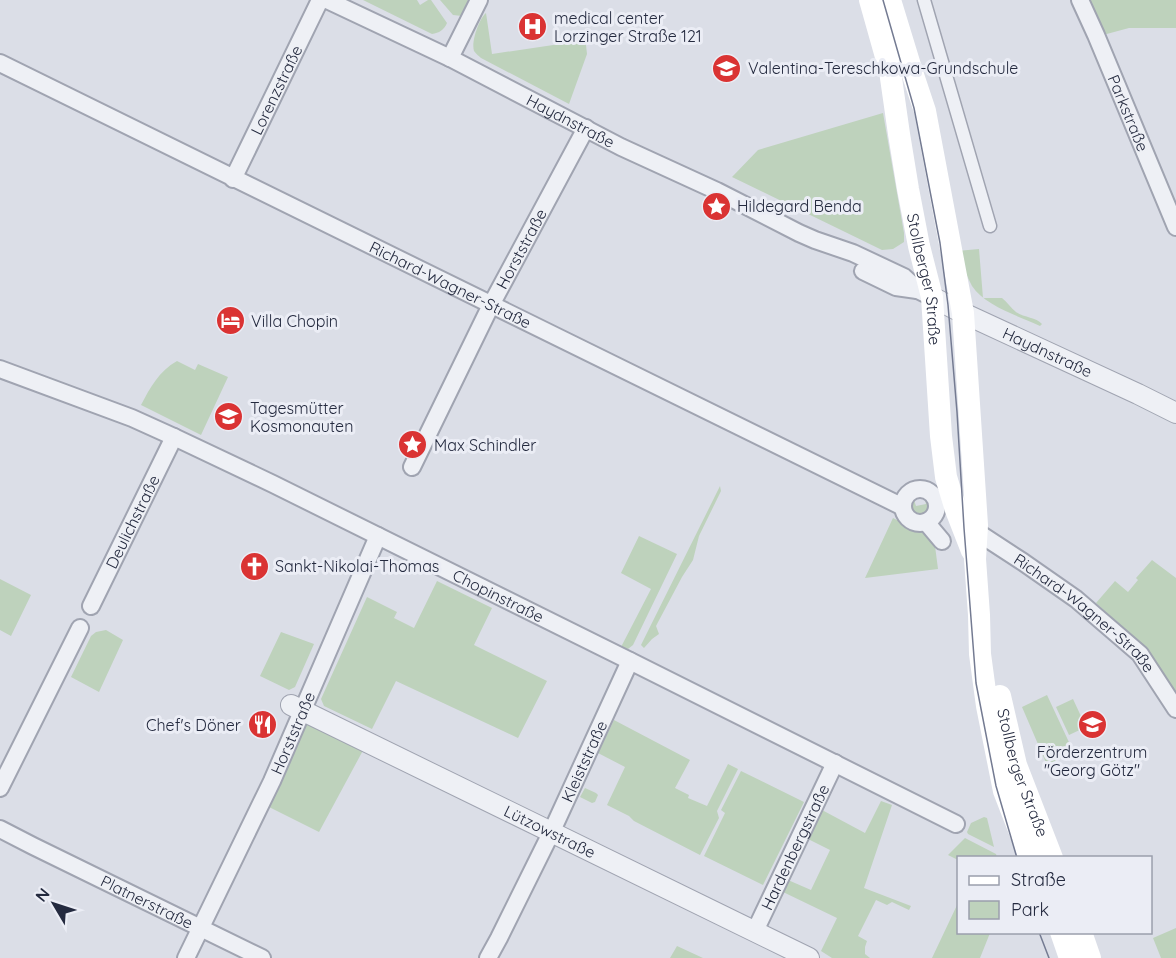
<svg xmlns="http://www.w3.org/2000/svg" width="1176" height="958" viewBox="0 0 1176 958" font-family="Quicksand,sans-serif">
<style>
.green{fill:#bed2bc}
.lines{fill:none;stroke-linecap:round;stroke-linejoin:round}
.pedestrian-casing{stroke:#a0a4b1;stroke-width:15}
.minor-casing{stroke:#a0a4b1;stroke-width:20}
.tertiary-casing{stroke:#a0a4b1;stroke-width:22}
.pedestrian{stroke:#eef0f5;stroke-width:12}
.minor{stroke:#eef0f5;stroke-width:16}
.tertiary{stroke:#eef0f5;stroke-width:20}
.secondary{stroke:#fff;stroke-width:22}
.tram{stroke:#747b92;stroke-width:1.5}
.labels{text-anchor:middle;stroke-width:6;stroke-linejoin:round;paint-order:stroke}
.poi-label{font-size:16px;fill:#242a3f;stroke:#ebedf5;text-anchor:start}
.street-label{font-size:16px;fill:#242a3f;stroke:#ebedf5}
</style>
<rect width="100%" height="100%" fill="#dbdee7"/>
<path class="green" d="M 363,0 L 417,0 L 420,5 L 428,0 L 431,0 L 447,23 C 444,30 439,33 432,34 Z
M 440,0 L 468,0 L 462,16 L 453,15 Z
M 1090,0 L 1176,0 L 1176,28 L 1129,28 L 1103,35 Z
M 486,13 L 492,54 L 580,41 L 586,45 L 587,54 L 569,104 L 481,58 C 479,56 476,54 474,51 C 471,42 479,19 486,13 Z
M 883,113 L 904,233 L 904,242 L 893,249 L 882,250 L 732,177 L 758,150 Z
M 979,249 L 983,298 L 1002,298 C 1007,302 1011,308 1016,312 C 1025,318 1036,317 1042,324 L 1040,326 C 1019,316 985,306 972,286 C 966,275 962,262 957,251 Z
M 177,361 L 195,370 L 198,364 L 228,377 L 201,435 L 141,405 C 150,388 159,371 177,361 Z
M 720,486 L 721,491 L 699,536 L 693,560 L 682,577 L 656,626 L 659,634 L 652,639 L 644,648 L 641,645 Z
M 924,497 C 933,501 935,513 924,514 C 919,515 914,511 910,509 L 909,504 L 914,500 L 916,506 L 926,504 Z
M 893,518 L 927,535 L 935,546 L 938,569 L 865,578 Z
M 639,536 L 677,554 L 633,645 L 628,649 L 621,647 L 651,589 L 621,573 Z
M 1152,560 L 1176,578 L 1176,694 L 1146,649 L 1096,603 L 1115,581 L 1128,592 L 1138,580 L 1136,578 Z
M 0,579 L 31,595 L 11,636 L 0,630 Z
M 437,581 L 492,608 L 474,645 L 547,681 L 518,738 L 396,681 L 372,729 L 324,706 L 321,699 L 367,597 L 397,612 L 394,618 L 414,628 Z
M 106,630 L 123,640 L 99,692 L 71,677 L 91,636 L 96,632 Z
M 281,632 L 314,644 L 295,687 L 289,690 L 260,676 Z
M 1047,695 L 1074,753 L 1047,765 L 1022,707 Z
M 1073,699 L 1086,727 L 1069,735 L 1056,707 Z
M 303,712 L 367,743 L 319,832 L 261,803 Z
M 614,720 L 690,760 L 675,788 L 689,795 L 688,798 L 707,806 L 728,764 L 738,769 L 717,811 L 719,818 L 700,855 L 634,821 L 629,816 L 607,805 L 625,767 L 598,753 Z
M 741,771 L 804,802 L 763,885 L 704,856 L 725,813 L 721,810 Z
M 585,788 L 596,793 L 598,795 L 595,802 L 592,803 L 580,797 Z
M 881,801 L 892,805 L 864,888 L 911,906 L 909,910 L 892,902 L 887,905 L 876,900 L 858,936 L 867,941 L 865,947 L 865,954 L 870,958 L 832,958 L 821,951 L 837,918 L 783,892 L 788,880 L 811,890 L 830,850 L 808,839 L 822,810 L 865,833 Z
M 984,817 L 987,818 L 994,847 L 968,834 L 967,832 L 971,823 Z
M 965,838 L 996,854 L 997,857 L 958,858 L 958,860 L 948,855 Z
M 958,903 L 958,932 L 990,933 L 980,958 L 932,958 Z
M 1176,928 L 1176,958 L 1161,958 L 1153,938 Z
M 677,946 L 703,958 L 670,958 Z"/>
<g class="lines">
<defs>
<path id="pedestrian" d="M 924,0 L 990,226"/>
<g id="minor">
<path id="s1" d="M 327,0 L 450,58 L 621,147 L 717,191 L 799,233 L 815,240 L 853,253 L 904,277 L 918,290 L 932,297"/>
<path id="s2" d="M 1080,0 L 1096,35 L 1176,227"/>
<path d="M 450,58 L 479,0"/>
<path id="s3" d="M 0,63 C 300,212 602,358 903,507"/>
<path id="s4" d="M 233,179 L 320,0"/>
<path d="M 863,271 L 896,287 L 917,290"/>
<path id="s5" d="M 0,369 L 132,418 L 174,437 L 273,484 L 630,661 L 956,824"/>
<path id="s6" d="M 412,467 L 491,305 L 586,128"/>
<circle cx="920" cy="506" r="17"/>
<path d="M 926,522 L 942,541"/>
<path id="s7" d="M 977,532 L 1023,562 L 1076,599 L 1140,654 L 1176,709"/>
<path id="s8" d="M 91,606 L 174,437"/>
<path d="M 0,788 L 80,628"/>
<path id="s9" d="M 0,829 L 33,846 L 262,958"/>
<path id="s10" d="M 755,931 L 835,763"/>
<path id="s11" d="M 186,958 L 272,781 L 378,536"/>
<path id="s12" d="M 488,958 L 499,938 L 551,833 L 630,661"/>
</g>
<g id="tertiary">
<path id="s13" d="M 932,297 L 963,313 L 1138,394 L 1176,413"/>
<path id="s14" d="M 291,705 L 809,958"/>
</g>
</defs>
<use href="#pedestrian" class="pedestrian-casing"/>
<use href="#minor" class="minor-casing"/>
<use href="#tertiary" class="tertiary-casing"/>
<use href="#pedestrian" class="pedestrian"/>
<use href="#minor" class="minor"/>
<use href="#tertiary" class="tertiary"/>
<g class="secondary">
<path id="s15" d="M 870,0 L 890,71 L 899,134 L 908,189 L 919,246 L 932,297 L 941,436 L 946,477 L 956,510 L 972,551"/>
<path d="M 890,0 L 912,72 L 925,111 L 963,313 L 977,525 L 975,559 L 979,615 L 980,654 L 987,706 L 1004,791 L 1030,858"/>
<path id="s16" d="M 1000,696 L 1016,765 L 1052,858"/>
<path d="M 1061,932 L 1070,958"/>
<path d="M 1081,932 L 1090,958"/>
</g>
<path class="tram" d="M 883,0 L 914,108 L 940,243 L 948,305 L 957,412 L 964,528 L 976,683 L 996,786 L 1017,858
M 1039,932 L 1049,958"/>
</g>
<defs>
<symbol id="hospital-disc" viewBox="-11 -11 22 22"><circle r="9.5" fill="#da3333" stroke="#ebedf5"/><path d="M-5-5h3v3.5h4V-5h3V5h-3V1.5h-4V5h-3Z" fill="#fff"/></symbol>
<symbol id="school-disc" viewBox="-11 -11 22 22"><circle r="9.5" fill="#da3333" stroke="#ebedf5"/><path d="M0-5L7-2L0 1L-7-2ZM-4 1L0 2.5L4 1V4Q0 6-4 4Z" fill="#fff"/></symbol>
<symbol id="sight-disc" viewBox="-11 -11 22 22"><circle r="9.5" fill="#da3333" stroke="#ebedf5"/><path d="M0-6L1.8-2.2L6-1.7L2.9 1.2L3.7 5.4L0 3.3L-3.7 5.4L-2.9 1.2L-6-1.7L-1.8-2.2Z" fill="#fff"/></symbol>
<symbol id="hotel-disc" viewBox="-11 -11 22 22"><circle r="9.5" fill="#da3333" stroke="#ebedf5"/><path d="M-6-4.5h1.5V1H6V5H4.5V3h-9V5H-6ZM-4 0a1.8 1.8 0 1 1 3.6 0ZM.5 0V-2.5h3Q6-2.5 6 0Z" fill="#fff"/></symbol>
<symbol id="church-disc" viewBox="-11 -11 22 22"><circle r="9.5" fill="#da3333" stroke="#ebedf5"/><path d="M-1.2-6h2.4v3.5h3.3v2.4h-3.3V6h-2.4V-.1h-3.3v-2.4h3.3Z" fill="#fff"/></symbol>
<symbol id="restaurant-disc" viewBox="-11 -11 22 22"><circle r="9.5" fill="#da3333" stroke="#ebedf5"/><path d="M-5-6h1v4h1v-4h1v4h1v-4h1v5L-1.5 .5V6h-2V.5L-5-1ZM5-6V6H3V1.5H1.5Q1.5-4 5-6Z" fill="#fff"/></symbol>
</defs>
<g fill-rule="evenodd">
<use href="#hospital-disc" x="516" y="10" width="33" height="33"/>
<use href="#school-disc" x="710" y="52" width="33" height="33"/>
<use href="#sight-disc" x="700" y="190" width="33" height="33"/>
<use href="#hotel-disc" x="214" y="304" width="33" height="33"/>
<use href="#school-disc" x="212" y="400" width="33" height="33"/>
<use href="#sight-disc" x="396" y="428" width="33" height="33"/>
<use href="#church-disc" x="238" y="550" width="33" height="33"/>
<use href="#school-disc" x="1076" y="708" width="33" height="33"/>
<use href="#restaurant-disc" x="246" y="708" width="33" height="33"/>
</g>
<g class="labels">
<g class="poi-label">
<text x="554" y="24">medical center<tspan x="554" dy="18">Lorzinger Straße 121</tspan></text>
<text x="748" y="74">Valentina-Tereschkowa-Grundschule</text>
<text x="737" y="212">Hildegard Benda</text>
<text x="251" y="327">Villa Chopin</text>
<text x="250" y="414">Tagesmütter<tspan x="250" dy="18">Kosmonauten</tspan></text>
<text x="434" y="451">Max Schindler</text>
<text x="275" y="572">Sankt-Nikolai-Thomas</text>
<text x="241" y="731" text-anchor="end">Chef's Döner</text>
<text x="1092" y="758" text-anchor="middle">Förderzentrum<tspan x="1092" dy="18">"Georg Götz"</tspan></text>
</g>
<g class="street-label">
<text dy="6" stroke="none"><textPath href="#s4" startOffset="99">Lorenzstraße</textPath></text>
<text dy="6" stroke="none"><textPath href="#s2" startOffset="123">Parkstraße</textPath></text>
<text dy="6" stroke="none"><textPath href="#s1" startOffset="272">Haydnstraße</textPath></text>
<text dy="6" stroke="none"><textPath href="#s6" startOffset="244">Horststraße</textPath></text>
<text dy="6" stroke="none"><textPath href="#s15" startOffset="285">Stollberger Straße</textPath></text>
<text dy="6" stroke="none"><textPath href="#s3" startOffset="502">Richard-Wagner-Straße</textPath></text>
<text dy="6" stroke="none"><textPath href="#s13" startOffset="128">Haydnstraße</textPath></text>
<text dy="6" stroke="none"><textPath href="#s8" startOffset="94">Deulichstraße</textPath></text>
<text dy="6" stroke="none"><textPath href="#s5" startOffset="548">Chopinstraße</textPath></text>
<text dy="6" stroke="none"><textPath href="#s7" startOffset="135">Richard-Wagner-Straße</textPath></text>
<text dy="6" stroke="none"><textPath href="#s11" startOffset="249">Horststraße</textPath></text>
<text dy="6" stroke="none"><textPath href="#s12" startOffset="219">Kleiststraße</textPath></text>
<text dy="6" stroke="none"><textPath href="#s16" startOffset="80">Stollberger Straße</textPath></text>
<text dy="6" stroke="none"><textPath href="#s14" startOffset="288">Lützowstraße</textPath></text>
<text dy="6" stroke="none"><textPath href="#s10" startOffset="93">Hardenbergstraße</textPath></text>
<text dy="6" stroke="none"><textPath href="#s9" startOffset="164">Platnerstraße</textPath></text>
</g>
</g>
<rect x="957" y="856" width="195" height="78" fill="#ebedf5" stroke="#9b9fac" stroke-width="1.5"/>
<rect x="969" y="876" width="30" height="9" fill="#ffffff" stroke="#9b9fac" stroke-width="1.5"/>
<text x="1011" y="886" font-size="18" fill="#242a3f">Straße</text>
<rect x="969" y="901" width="30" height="18" fill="#bed2bc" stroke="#9b9fac" stroke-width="1.5"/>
<text x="1011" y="916" font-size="18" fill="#242a3f">Park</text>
<g transform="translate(54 904) rotate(309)" stroke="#ebedf5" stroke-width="4.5" paint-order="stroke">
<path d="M0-4.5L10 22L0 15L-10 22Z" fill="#242a3f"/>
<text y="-9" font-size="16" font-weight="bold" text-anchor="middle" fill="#242a3f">N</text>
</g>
</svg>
